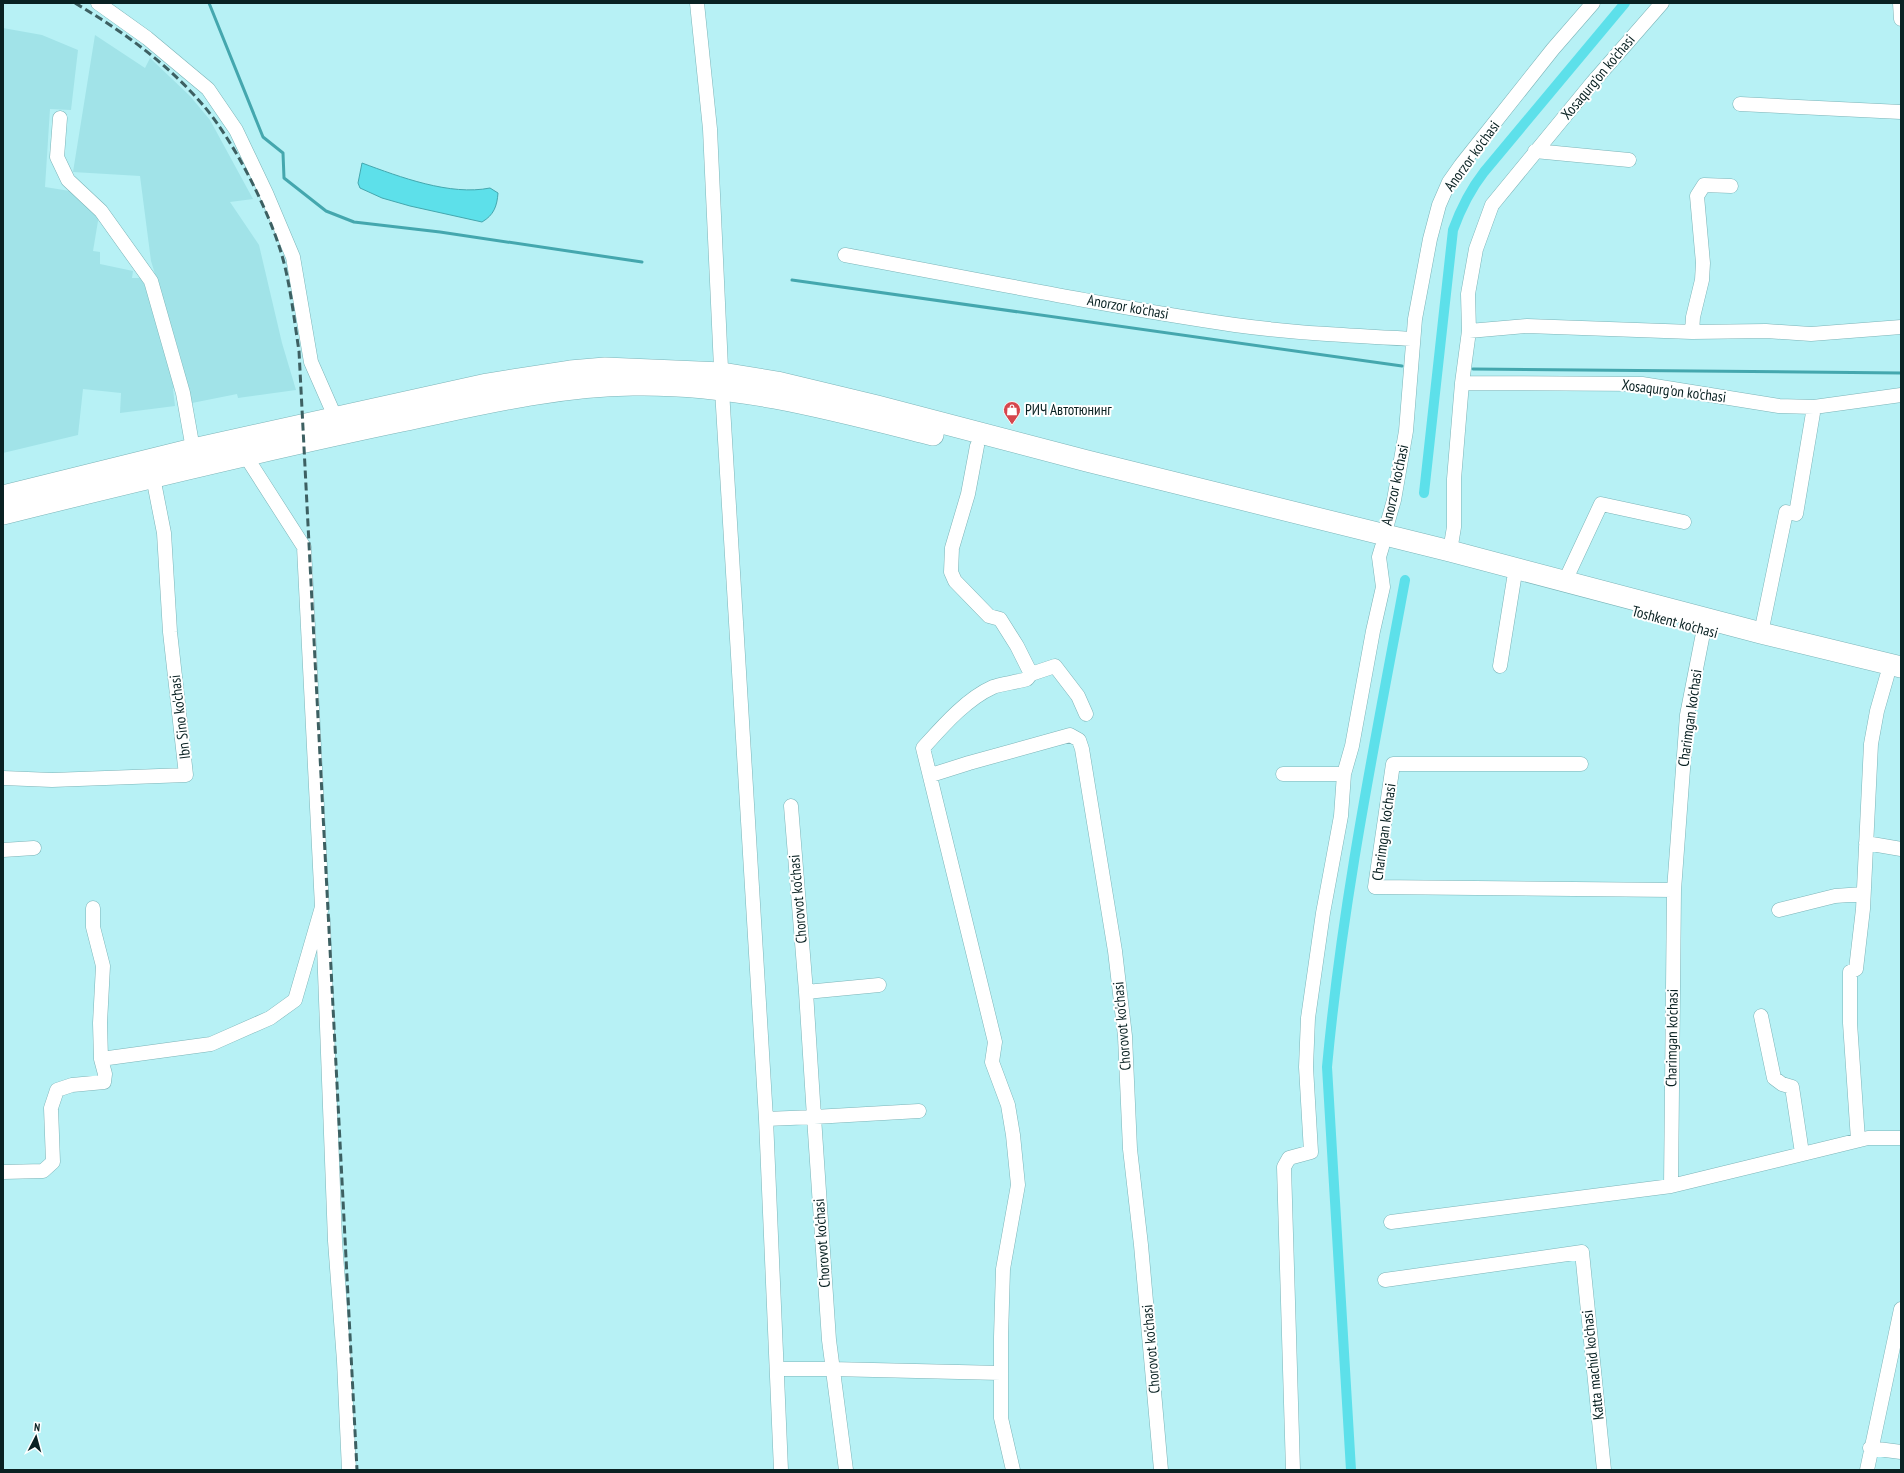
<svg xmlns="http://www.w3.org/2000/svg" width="1904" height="1473" viewBox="0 0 1904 1473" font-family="'PT Sans Narrow',sans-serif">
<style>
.built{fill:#a1e3e8}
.water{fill:#5de0ea;stroke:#44a7ae}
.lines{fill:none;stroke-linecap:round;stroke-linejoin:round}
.stream{stroke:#44a7ae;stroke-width:3}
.canal{stroke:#5de0ea;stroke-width:10}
.minor-casing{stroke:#7cb4b8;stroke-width:15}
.highway-casing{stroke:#7cb4b8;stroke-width:22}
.minor{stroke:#fff;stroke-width:14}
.highway{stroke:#fff;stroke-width:21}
.rail{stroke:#3d6062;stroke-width:3;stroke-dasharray:8 4;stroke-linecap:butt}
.labels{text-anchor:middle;stroke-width:4;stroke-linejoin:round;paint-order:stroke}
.street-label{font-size:15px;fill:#092122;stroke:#fff}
.poi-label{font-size:15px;fill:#092122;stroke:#fff;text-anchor:start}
</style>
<rect width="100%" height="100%" fill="#b7f1f5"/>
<path class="built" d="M 3,28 L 42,35 L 78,50 L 71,110 L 50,109 L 45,187 L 76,192 L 99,215 L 93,251 L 100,252 L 100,264 L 133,271 L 132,278 L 141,278 L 152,301 L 179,385 L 173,389 L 175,406 L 120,413 L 121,393 L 83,389 L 78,435 L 3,453 Z
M 95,35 L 145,68 L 150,58 L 190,96 L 210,120 L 253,199 L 230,202 L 259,245 L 282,343 L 296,390 L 238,398 L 237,394 L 192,403 L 180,355 L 151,261 L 140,176 L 73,172 Z"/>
<path class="water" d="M 362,163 C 400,177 450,196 490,188 L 498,193 C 497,206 494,215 482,222 L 410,206 L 382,198 L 360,188 L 358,183 Z"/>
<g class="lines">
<path class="stream" d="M 209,3 L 263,137 L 283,153 L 284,178 L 326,211 L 354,222 L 440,232 L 642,262
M 792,280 L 1402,366
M 1473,369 L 1901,373"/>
<path class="canal" d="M 1424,493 L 1453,230 C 1461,208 1470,190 1484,172 L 1625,3
M 1351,1470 L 1327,1067 C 1342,903 1375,742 1405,580"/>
<defs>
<path id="minor" d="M 98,3 L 147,38 L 208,89 L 236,130 L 266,193 L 293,257 L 311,362 L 336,419
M 697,3 L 710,129 L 722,390 L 766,1119 L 781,1470
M 1900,3 L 1901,19
M 1740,104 L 1901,112
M 60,118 L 57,157 L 68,180 L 101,211 L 151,281 L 183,393 L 193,449
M 1535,151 L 1629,160
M 845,255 C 975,279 1105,306 1235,325 C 1294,333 1354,336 1413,339
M 1469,331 L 1527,326 L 1692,332 L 1766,331 L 1811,334 L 1901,327
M 1692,332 L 1693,317 L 1702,280 L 1703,263 L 1697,196 L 1704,185 L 1731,186
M 1462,383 L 1642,384 L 1779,406 L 1814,407 L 1901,395
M 977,446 L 968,494 L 952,548 L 951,572 L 955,581 L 989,616 L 1000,619 L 1017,646 L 1031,674 L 1027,679 C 1018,682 1000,684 993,687 C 966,699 942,727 923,748 L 995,1042 L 992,1062 L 1008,1105 L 1013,1135 L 1018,1185 L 1003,1269 L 1001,1337 L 1001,1418 L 1013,1470
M 1384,535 L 1394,500 L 1406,431 L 1415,319 L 1430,239 L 1439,205 L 1449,182 L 1461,165 L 1553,49 L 1593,3
M 1450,551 L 1454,527 L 1454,479 L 1462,383 L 1469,331 L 1468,294 L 1476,249 L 1492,205 L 1593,82 L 1662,3
M 1565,581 L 1601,504 L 1684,522
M 1761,633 L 1786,512 L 1796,514 L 1814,407
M 1500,666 L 1514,579
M 1031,674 L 1055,666 L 1078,696 L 1086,714
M 1581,764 L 1393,764 L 1375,887 L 1674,890
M 1283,774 L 1344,774
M 931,775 L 969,763 L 1070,735 L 1079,740 L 1082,749 L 1115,951 L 1125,1036 L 1130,1149 L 1141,1245 L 1161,1470
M 3,778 L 52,780 L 186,775 L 170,632 L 164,533 L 153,477
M 791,806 L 806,992
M 1866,843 L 1901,849
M 3,850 L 34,848
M 1779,910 L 1835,896 L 1863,894
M 323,919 L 335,1241 L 344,1361 L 349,1470
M 1761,1016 L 1774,1078 L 1782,1084 L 1792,1087 L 1802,1153
M 101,1059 L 211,1044 L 270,1018 L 295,1000 L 322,907 L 304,547 L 245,455
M 766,1119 L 814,1117 L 806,992 L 879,985
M 1858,1140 L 1850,1023 L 1850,972 L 1856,969 L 1863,909 L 1871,744 L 1877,711 L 1887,676
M 3,1172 L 43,1171 L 53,1162 L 51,1108 L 57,1090 L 72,1085 L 104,1082 L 105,1074 L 101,1059 L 100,1023 L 103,966 L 93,927 L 93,908
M 1671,1186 L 1674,890 L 1687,715 L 1706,618
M 1391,1222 L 1671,1186 L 1868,1138 L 1901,1138
M 1385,1280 L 1582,1252 L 1604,1470
M 777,1369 L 831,1369 L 1001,1373
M 1870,1448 L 1901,1452
M 846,1470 L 829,1340 L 814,1117 L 919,1111
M 1293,1470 L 1284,1167 L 1289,1158 L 1311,1152 L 1306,1067 L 1308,1018 L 1323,913 L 1341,816 L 1344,774 L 1352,746 L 1373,631 L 1383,587 L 1379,557 L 1382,547
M 1867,1470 L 1901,1309"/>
<path id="highway" d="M 3,496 L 193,449 L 487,384 L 570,371 L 605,368 L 722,373 L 777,382 L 877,406 L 1087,461 L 1450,551 L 1761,633 L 1901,667
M 3,514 C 136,481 268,449 402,421 C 479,405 554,386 633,385 C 736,383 834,410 933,435"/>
</defs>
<use href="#minor" class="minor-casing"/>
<use href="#highway" class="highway-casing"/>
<use href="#minor" class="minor"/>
<use href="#highway" class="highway"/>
<path class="rail" d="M 75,3 C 122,31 167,63 203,105 C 233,140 266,205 280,249 C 290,280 294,319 299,351 L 357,1470"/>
</g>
<defs>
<symbol id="shop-pin" viewBox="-11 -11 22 30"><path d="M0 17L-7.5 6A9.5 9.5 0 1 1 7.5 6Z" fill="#d6464d" stroke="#fff"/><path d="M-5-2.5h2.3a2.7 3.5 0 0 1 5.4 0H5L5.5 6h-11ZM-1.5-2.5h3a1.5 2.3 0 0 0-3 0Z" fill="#fff"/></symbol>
</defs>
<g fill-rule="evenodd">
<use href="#shop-pin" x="1002" y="400" width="20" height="27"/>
</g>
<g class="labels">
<g class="street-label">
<text transform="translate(1598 77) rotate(-50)" y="5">Xosaqurg'on ko'chasi</text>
<text transform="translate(1472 156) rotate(-54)" y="5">Anorzor ko'chasi</text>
<text transform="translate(1128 307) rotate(10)" y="5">Anorzor ko'chasi</text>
<text transform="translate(1674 391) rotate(7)" y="5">Xosaqurg'on ko'chasi</text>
<text transform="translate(1395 485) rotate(-78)" y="5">Anorzor ko'chasi</text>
<text transform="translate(1675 622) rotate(15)" y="5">Toshkent ko'chasi</text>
<text transform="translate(180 717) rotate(-97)" y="5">Ibn Sino ko'chasi</text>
<text transform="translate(1690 718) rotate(-82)" y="5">Charimgan ko'chasi</text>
<text transform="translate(1384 832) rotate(-82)" y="5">Charimgan ko'chasi</text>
<text transform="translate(798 899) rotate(-95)" y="5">Chorovot ko'chasi</text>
<text transform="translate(1122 1026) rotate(-95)" y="5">Chorovot ko'chasi</text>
<text transform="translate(1672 1038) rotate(-89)" y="5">Charimgan ko'chasi</text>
<text transform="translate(822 1243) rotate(-94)" y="5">Chorovot ko'chasi</text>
<text transform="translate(1151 1349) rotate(-95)" y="5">Chorovot ko'chasi</text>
<text transform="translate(1593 1365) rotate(-96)" y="5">Katta machid ko'chasi</text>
</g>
<g class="poi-label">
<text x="1025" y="415">РИЧ Автотюнинг</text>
</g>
</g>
<rect width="1904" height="1473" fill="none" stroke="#092122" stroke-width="8"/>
<g transform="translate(36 1437) rotate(6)" stroke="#ffffff" stroke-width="3" paint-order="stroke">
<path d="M0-3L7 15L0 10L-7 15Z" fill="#092122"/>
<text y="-6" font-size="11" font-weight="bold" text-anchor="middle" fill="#092122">N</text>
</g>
</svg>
